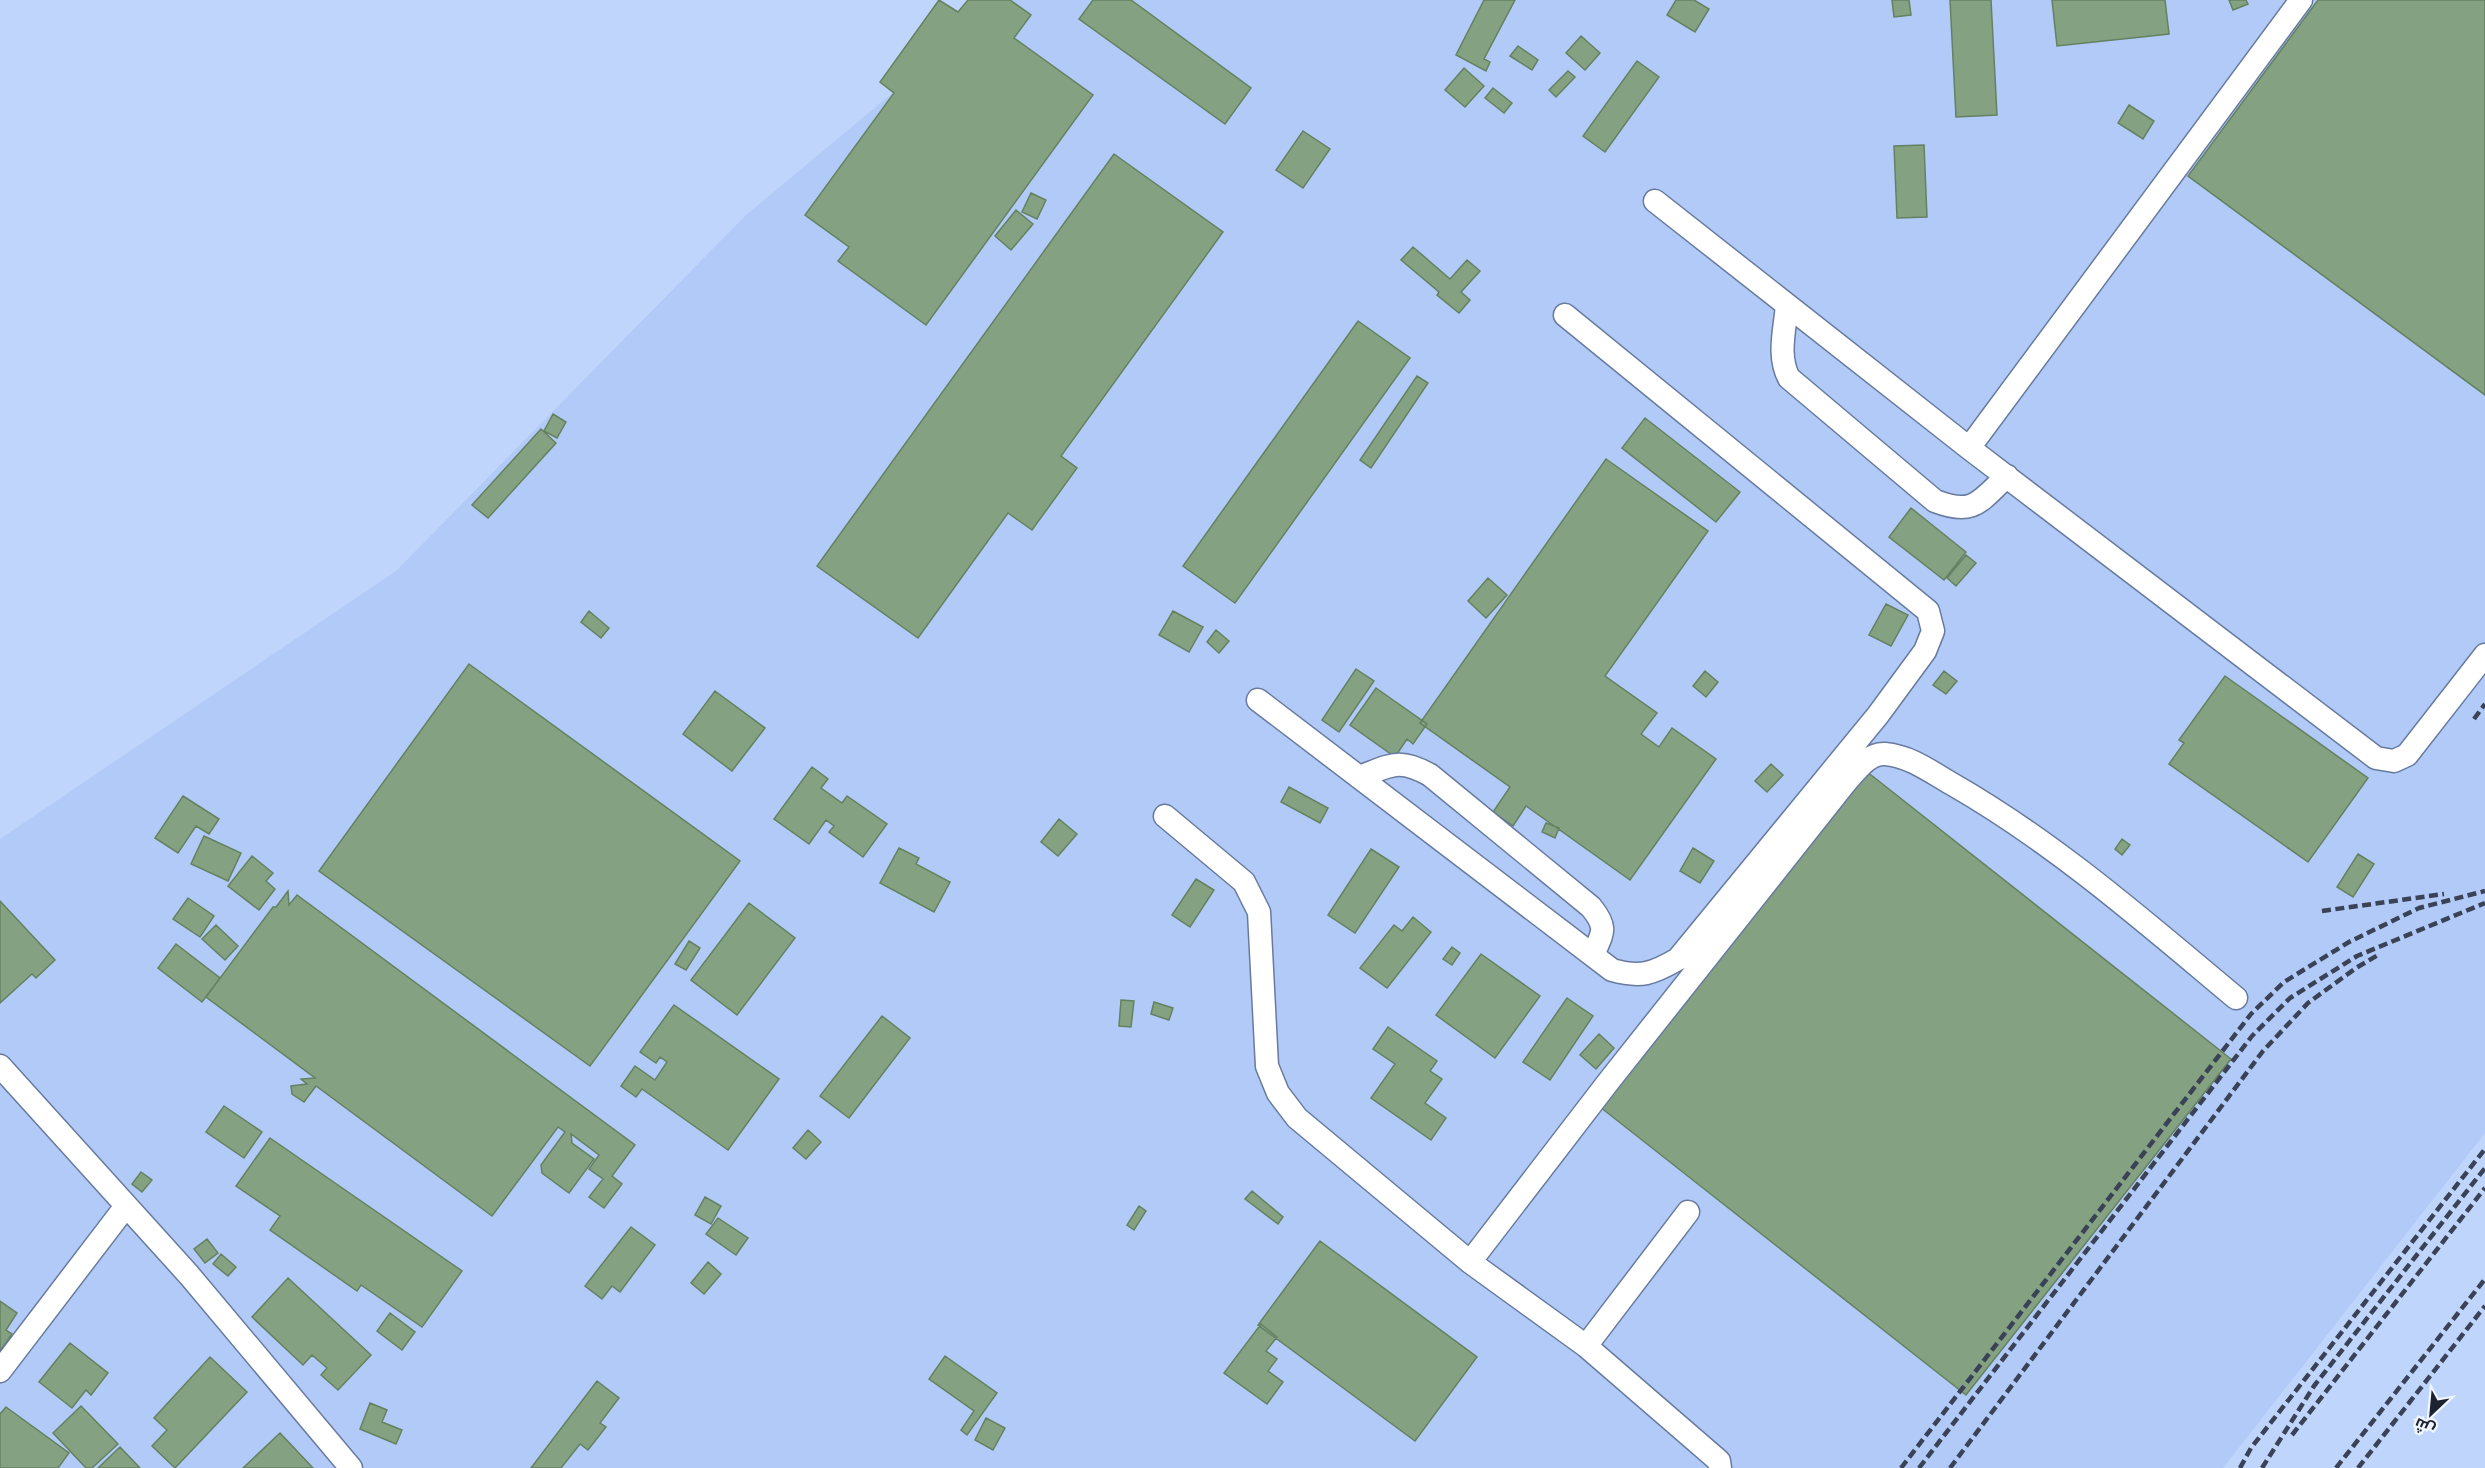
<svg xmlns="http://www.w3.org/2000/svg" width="2485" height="1468" viewBox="0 0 2485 1468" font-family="Mulish,Cairo,sans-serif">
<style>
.built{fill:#b1caf7}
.building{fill:#84a281;stroke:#648161;stroke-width:1.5}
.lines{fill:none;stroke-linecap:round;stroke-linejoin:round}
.minor-casing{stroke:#687b9e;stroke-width:25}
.minor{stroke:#fff;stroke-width:22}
.rail{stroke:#394256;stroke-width:4.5;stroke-dasharray:9 4.5;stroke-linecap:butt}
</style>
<rect width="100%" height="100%" fill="#c0d5fc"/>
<path class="built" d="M 1004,0 L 2485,0 L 2485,1133 L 2223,1468 L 0,1468 L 0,839 L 396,571 L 745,216 Z"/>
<path class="building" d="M 939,0 L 958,12 L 968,0 L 1010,0 L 1031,15 L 1014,38 L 1093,95 L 926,325 L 838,261 L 849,247 L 805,215 L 894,93 L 880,82 Z
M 1093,0 L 1131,0 L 1251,88 L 1225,124 L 1079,19 Z
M 1484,0 L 1515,0 L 1484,59 L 1490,62 L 1486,71 L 1456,55 Z
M 1676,0 L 1694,0 L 1709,9 L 1695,32 L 1667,15 Z
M 1892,0 L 1909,0 L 1911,15 L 1894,17 Z
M 1950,0 L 1991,0 L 1997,115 L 1956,117 Z
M 2052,0 L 2165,0 L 2169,34 L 2057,46 Z
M 2229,0 L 2246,0 L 2248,4 L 2233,10 Z
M 2318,0 L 2485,0 L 2485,395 L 2188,176 Z
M 1581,36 L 1600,53 L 1585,70 L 1566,53 Z
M 1518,46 L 1538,60 L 1532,70 L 1510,56 Z
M 1637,61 L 1659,77 L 1605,152 L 1583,136 Z
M 1464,68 L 1484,86 L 1465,107 L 1445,90 Z
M 1568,71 L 1575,77 L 1556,97 L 1549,90 Z
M 1493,88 L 1512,103 L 1504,113 L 1485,98 Z
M 2129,105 L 2154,121 L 2143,139 L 2118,123 Z
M 1303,131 L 1330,149 L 1303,188 L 1276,170 Z
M 1924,145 L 1927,217 L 1897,218 L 1894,146 Z
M 1114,154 L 1223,232 L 1061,456 L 1077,468 L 1032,530 L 1008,513 L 918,638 L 817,566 Z
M 1031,193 L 1046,200 L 1037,219 L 1022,212 Z
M 1016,210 L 1033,224 L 1011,250 L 995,236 Z
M 1413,247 L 1450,279 L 1467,260 L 1480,271 L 1461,292 L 1470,300 L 1459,313 L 1437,295 L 1439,292 L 1401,260 Z
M 1358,321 L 1410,358 L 1235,603 L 1183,566 Z
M 1417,376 L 1428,383 L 1371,468 L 1360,460 Z
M 553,414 L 566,422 L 557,438 L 544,431 Z
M 1645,418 L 1740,492 L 1716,522 L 1622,448 Z
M 541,429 L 556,443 L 488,518 L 472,505 Z
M 1606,459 L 1708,531 L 1605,676 L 1657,713 L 1641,734 L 1659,747 L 1672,728 L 1716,759 L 1630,880 L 1526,806 L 1513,826 L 1493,812 L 1510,787 L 1420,723 Z
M 1911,508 L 1966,552 L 1944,580 L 1889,537 Z
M 1966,555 L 1976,563 L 1956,586 L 1947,578 Z
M 1488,578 L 1507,595 L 1486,618 L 1468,601 Z
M 1886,604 L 1908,615 L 1891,646 L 1869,635 Z
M 589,611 L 609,628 L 601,638 L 581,622 Z
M 1173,611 L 1203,627 L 1189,652 L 1159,635 Z
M 1216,630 L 1229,641 L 1219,653 L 1207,642 Z
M 469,664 L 740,861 L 590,1066 L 319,871 Z
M 1356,669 L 1374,681 L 1339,732 L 1322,720 Z
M 1705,671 L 1718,682 L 1706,697 L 1693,686 Z
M 1944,671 L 1957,681 L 1946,694 L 1933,685 Z
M 2225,676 L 2368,778 L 2308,862 L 2169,764 L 2184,743 L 2179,740 Z
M 1376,688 L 1427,724 L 1413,744 L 1407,739 L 1395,757 L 1350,725 Z
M 715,691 L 765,728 L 732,771 L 683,734 Z
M 1771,764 L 1783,775 L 1767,792 L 1755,781 Z
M 812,767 L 828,779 L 821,788 L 842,803 L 847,796 L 887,824 L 863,857 L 829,832 L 834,826 L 826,820 L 809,844 L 774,819 Z
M 1866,771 L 2231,1059 L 1966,1395 L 1600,1107 Z
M 1289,787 L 1328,808 L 1320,823 L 1281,802 Z
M 183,796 L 219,819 L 209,834 L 196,826 L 178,853 L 155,838 Z
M 1059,819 L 1077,834 L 1058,856 L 1041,842 Z
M 1546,823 L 1559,828 L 1555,838 L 1542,832 Z
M 204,836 L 241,853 L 228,881 L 191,864 Z
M 2122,839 L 2130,845 L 2122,855 L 2115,849 Z
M 899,848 L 919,858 L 916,864 L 950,882 L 934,912 L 880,883 Z
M 1693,848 L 1714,861 L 1700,883 L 1680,871 Z
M 1371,849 L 1399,867 L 1355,933 L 1328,915 Z
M 2358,854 L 2374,864 L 2353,897 L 2337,887 Z
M 252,856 L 273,873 L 266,881 L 275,889 L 259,910 L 228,886 Z
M 1196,879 L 1214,890 L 1190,927 L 1172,915 Z
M 288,891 L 289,905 L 297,895 L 635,1145 L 612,1176 L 622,1184 L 604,1208 L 589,1197 L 603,1179 L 589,1169 L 599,1155 L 571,1134 L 572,1143 L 594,1159 L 569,1193 L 542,1173 L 541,1165 L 565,1132 L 558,1127 L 492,1216 L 316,1086 L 304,1102 L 292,1094 L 291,1086 L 307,1084 L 301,1079 L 315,1078 L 206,997 L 273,907 L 276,907 Z
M 188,898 L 214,916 L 200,937 L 173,919 Z
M 0,901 L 55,960 L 36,978 L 32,974 L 0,1003 Z
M 749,903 L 795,938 L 737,1015 L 691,980 Z
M 1413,917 L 1431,932 L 1387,988 L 1360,968 L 1394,925 L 1402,931 Z
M 216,925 L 238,946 L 225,960 L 202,939 Z
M 689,941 L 700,948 L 686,970 L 675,964 Z
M 176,944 L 220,978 L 202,1002 L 158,968 Z
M 1452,947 L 1460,953 L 1452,965 L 1443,959 Z
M 1481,954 L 1540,996 L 1495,1058 L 1436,1015 Z
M 1567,998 L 1593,1016 L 1550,1080 L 1523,1062 Z
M 1121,1000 L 1134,1001 L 1131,1027 L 1119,1026 Z
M 1154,1002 L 1173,1008 L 1169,1020 L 1151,1014 Z
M 674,1005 L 779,1079 L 728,1150 L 642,1089 L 636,1097 L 621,1086 L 635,1066 L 655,1080 L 667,1062 L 660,1057 L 656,1063 L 640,1052 Z
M 882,1016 L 910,1038 L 849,1118 L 820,1096 Z
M 1388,1027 L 1437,1061 L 1430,1071 L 1442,1079 L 1425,1103 L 1446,1118 L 1431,1140 L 1371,1098 L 1395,1064 L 1373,1049 Z
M 1599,1034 L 1614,1048 L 1596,1069 L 1580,1055 Z
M 224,1106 L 262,1132 L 244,1158 L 206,1132 Z
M 808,1130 L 821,1142 L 806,1159 L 793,1148 Z
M 270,1138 L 462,1271 L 422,1327 L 361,1285 L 357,1291 L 270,1230 L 280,1216 L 236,1186 Z
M 141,1172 L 152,1180 L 142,1192 L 132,1184 Z
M 1252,1191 L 1283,1217 L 1278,1224 L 1245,1199 Z
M 705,1197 L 721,1206 L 711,1224 L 695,1215 Z
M 1139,1206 L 1146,1211 L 1134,1230 L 1127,1225 Z
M 718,1218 L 748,1238 L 736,1255 L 706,1234 Z
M 631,1227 L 655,1245 L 620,1292 L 612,1286 L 602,1299 L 585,1286 Z
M 207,1239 L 218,1253 L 205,1263 L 194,1249 Z
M 1320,1241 L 1477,1357 L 1415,1441 L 1258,1325 Z
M 221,1254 L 236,1267 L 228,1276 L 213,1264 Z
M 708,1262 L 721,1274 L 704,1294 L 691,1283 Z
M 288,1278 L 371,1355 L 338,1390 L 321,1375 L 327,1368 L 312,1355 L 303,1365 L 252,1317 Z
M 0,1301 L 17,1313 L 6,1330 L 12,1334 L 0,1351 Z
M 390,1313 L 415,1332 L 402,1350 L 377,1331 Z
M 1261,1324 L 1277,1337 L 1266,1351 L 1277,1359 L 1268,1371 L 1283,1382 L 1267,1404 L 1224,1373 Z
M 70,1343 L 108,1373 L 91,1395 L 86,1390 L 72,1408 L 39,1382 Z
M 945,1356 L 997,1393 L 967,1435 L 961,1430 L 974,1411 L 929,1379 Z
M 210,1357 L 247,1392 L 175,1468 L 152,1446 L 167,1430 L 154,1418 Z
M 597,1381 L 619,1398 L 600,1423 L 606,1427 L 588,1450 L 580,1444 L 561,1468 L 531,1468 Z
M 370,1403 L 387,1410 L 382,1422 L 402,1430 L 396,1444 L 360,1429 Z
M 81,1406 L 118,1444 L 92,1468 L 86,1468 L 53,1433 Z
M 6,1407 L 69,1453 L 58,1468 L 0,1468 L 0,1414 Z
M 986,1418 L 1005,1428 L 993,1450 L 975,1440 Z
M 280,1433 L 313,1468 L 243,1468 Z
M 120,1447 L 140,1468 L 98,1468 Z"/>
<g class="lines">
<defs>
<path id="minor" d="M 1655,201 L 1969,448 L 2376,758 L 2394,761 L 2407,755 L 2485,655
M 1787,305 C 1785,329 1777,356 1789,378 L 1935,501 C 1974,516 1979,502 2007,476
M 1969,448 L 2301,0
M 1258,700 L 1612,970 C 1641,978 1652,974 1678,959 L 1878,715 L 1925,651 L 1933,631 L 1928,611 L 1565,315
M 1359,777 C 1390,766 1398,757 1430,775 L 1591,907 C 1608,928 1603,932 1593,955
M 1165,816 L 1244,882 L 1259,912 L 1267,1066 L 1278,1093 L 1297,1118 L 1470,1262 L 1586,1346 L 1719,1461 L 1720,1468
M 0,1066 L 189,1275 L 351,1468
M 1470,1262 L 1609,1081 L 1846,782 C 1857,770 1868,753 1885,754 C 1910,756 1931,772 1952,784 C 2055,843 2145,922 2236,998
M 1586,1346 L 1688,1212
M 0,1371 L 126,1206"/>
</defs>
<use href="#minor" class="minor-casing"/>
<use href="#minor" class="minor"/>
<path class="rail" d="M 2474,719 L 2485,704
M 2322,911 L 2444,894
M 2292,1435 L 2485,1188
M 1901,1468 L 2251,1014 L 2284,982 L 2349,942 L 2419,908 L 2485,891
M 1919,1468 L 2252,1036 L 2290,998 L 2357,956 L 2485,903
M 1950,1468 L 2263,1051 L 2308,1003 L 2356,968 L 2378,955
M 2240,1468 L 2251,1448 L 2485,1149
M 2262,1468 L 2314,1386 L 2485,1168
M 2336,1468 L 2485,1279
M 2358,1468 L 2485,1306"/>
</g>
<g transform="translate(2431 1414) rotate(206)" stroke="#f1f5fd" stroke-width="4.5" paint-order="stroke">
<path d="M0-4.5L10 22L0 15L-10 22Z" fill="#1b2231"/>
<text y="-9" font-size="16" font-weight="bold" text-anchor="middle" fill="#1b2231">ش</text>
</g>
</svg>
